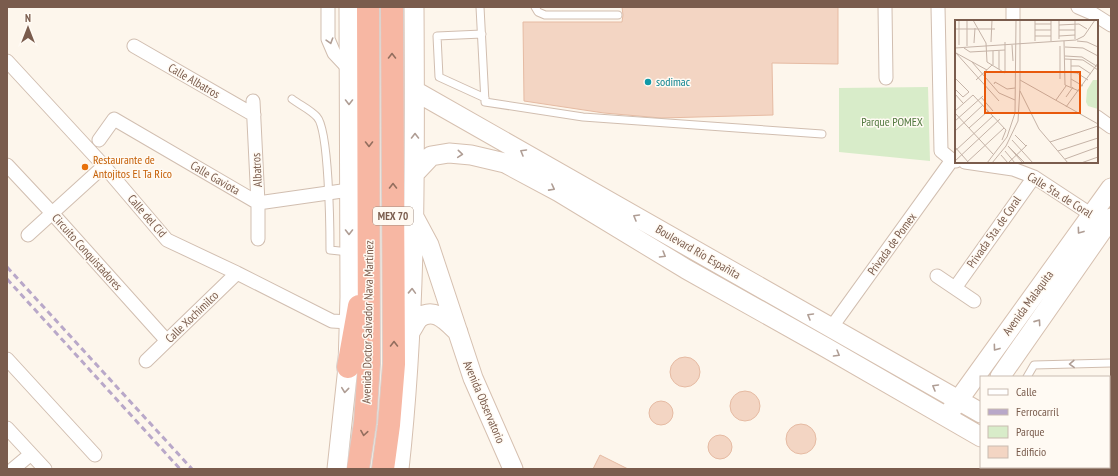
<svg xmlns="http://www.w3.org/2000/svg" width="1118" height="476" viewBox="0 0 1118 476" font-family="'PT Sans Narrow',sans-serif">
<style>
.green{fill:#d8ecc9}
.building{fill:#f3d5c3;stroke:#e6bba3}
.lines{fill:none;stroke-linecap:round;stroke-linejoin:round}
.lane-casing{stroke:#d1beb0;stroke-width:9}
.street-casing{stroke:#d1beb0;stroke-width:15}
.secondary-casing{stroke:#d6c0b0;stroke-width:21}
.highway-casing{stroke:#dad1cd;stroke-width:24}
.lane{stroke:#fff;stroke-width:7}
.street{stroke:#fff;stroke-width:13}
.secondary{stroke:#fff;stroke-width:19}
.highway{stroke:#f7b7a3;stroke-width:22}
.rail{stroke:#b9a8c9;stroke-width:3;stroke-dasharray:6 4;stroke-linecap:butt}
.oneway{stroke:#af9d94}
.oneway2{stroke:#936e5e}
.culture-dot{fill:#0f9aa8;stroke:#fffaf3;stroke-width:1.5}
.food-dot{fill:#e8710a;stroke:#fffaf3;stroke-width:1.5}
.labels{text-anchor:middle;stroke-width:3;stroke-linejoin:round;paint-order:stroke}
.shield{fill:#fffaf3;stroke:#a28b7f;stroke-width:1}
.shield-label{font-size:11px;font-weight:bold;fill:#7a5c4d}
.street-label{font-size:12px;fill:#7a5c4d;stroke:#fffaf3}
.culture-label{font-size:12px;fill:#0d838f;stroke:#fffaf3;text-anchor:start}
.park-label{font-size:12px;fill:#537a41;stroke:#fffaf3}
.food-label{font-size:12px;fill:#c56008;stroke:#fffaf3;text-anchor:start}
.inset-road{fill:none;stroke:#c5b3a7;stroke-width:1}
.view{fill:#e8590c;fill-opacity:0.15;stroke:#e8590c;stroke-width:2}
.inset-edge{fill:none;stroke:#7a5c4d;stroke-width:2}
</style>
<rect width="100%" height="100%" fill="#fdf6ec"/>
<path class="green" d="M 928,87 L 930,161 L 839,152 L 839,88 Z"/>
<path class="building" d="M 622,7 L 838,7 L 838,64 L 772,63 L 773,115 L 661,118 L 604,113 L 524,101 L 523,22 L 622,22 L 623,15 Z
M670 372a15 15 0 1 1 30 0a15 15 0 1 1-30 0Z
M730 406a15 15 0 1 1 30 0a15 15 0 1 1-30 0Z
M649 413a12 12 0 1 1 24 0a12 12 0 1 1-24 0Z
M786 439a15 15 0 1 1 30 0a15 15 0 1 1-30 0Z
M708 447a12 12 0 1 1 24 0a12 12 0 1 1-24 0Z
M 600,455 L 628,469 L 593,469 Z"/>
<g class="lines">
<defs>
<path id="lane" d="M 480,7 L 485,102 L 583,117 L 822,134
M 535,7 L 538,12 L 545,15 L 618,15
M 482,34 L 437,36 L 439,77 L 485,98
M 292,99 C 300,105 311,110 317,117 C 329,130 330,228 330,250 L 349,252
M 1027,377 L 1034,365 L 1111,363
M 1109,449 L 1111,450"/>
<path id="street" d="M 328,7 L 328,39 L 334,53 L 349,69
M 885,7 L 886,78
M 938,7 L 941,151 L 952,160 L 956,161
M 1013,7 L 1013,21
M 1078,7 L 1092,13 L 1111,25
M 134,46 L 254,115
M 7,61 L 104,166 L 167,240 L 237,273 L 332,321 L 349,322
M 253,101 L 258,203 L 258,239
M 1097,117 L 1111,127
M 99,140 L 114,119 L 258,203 L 349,190
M 965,162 L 1013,169 L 1034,177 L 1098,219
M 7,165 L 52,213 L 167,341
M 28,235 L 104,166
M 937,276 L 974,301
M 955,288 L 1034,177
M 831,328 L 952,160
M 7,359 L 95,455
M 146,361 L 237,273
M 7,428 L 45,469
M 13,469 L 31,454"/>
<path id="secondary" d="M 415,91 L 981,413
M 415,173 L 431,156 L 449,153 L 471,155 L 505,163 L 559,192 L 686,269 L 825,347 L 981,437
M 414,217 L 429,245 L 473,378 L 513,469
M 410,332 C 413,328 416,321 419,318 C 435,306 448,323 458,332
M 1000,377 L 1111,218
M 952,409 L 1111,188
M 1034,467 L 1038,469
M 1079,467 L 1082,469
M 337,469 L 348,367 L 350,297 L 349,7
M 399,469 C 416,316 415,161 414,7"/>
<path id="highway" d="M 348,367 L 359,306
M 358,469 L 365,423 L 369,364 L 368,7
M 383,469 L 389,425 L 394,364 L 392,7"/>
</defs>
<use href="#lane" class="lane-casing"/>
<use href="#street" class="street-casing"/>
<use href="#secondary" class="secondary-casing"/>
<use href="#highway" class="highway-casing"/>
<use href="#lane" class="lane"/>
<use href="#street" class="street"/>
<use href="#secondary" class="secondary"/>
<use href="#highway" class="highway"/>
<path class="rail" d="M 7,267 L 192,469
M 7,279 L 180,469"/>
</g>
<defs><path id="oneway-chevron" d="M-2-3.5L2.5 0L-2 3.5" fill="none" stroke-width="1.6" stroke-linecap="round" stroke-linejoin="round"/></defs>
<g class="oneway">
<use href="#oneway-chevron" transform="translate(330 41) rotate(73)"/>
<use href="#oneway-chevron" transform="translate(349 102) rotate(90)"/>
<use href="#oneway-chevron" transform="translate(415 136) rotate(-90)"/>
<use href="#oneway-chevron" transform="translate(523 152) rotate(-150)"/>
<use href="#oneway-chevron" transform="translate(460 154) rotate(5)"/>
<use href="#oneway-chevron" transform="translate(552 188) rotate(28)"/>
<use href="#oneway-chevron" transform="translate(636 217) rotate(-150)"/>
<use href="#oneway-chevron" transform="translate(1080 231) rotate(126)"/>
<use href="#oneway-chevron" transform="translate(349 232) rotate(90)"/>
<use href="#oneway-chevron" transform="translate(663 255) rotate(31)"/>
<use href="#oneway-chevron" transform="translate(412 291) rotate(-88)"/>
<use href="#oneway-chevron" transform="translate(810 316) rotate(-150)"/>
<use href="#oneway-chevron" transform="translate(1038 322) rotate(-55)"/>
<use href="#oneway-chevron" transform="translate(996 348) rotate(126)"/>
<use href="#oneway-chevron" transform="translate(837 354) rotate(30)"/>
<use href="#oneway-chevron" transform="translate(1072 364) rotate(178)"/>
<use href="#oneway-chevron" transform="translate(935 387) rotate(-150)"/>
<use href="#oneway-chevron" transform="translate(345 390) rotate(96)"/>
</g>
<g class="oneway2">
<use href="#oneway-chevron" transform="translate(392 56) rotate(-90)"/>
<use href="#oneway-chevron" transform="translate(369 144) rotate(90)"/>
<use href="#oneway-chevron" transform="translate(393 186) rotate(-90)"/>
<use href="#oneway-chevron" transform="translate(394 344) rotate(-90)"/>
<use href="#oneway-chevron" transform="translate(364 433) rotate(99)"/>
</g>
<circle class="culture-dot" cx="648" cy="82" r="4"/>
<circle class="food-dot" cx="85" cy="167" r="4"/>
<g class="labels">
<rect class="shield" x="373" y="207" width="40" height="18" rx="3"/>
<g class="shield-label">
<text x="393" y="220">MEX 70</text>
</g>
<g class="street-label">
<text transform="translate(194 81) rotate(30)" y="4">Calle Albatros</text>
<text transform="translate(257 170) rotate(-93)" y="4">Albatros</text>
<text transform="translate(215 178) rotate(30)" y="4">Calle Gaviota</text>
<text transform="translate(1060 195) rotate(32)" y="4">Calle 5ta. de Coral</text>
<text transform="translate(147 216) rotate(49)" y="4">Calle del Cid</text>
<text transform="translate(994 232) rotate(-55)" y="4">Privada 5ta. de Coral</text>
<text transform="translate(892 244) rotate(-54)" y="4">Privada de Pomex</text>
<text transform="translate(87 252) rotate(48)" y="4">Circuito Conquistadores</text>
<text transform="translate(698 252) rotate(30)" y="4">Boulevard Río Españita</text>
<text transform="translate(1028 303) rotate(-54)" y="4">Avenida Malaquita</text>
<text transform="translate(192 317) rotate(-44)" y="4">Calle Xochimilco</text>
<text transform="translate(368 322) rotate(-89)" y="4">Avenida Doctor Salvador Nava Martínez</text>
<text transform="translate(484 402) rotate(67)" y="4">Avenida Observatorio</text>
</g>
<g class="culture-label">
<text x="656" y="86">sodimac</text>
</g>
<g class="park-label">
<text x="892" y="126">Parque POMEX</text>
</g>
<g class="food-label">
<text x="93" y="164">Restaurante de<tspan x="93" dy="14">Antojitos El Ta Rico</tspan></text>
</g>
</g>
<g transform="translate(955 20)">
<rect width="143" height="143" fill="#fdf6ec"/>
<path d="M 138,60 L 143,60 L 143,89 L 133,86 L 131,82 L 132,70 Z" fill="#d8ecc9"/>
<path class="inset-road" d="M 4,0 L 4,25M 18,0 L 31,23 L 32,42 L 50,53M 80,0 L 80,21M 96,0 L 96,21M 104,0 L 104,19M 120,0 L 120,19M 80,4 L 96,4M 104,5 L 124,4 L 132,9M 0,9 L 40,9M 80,10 L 96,10M 104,10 L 120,10M 80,16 L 96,16M 104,16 L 120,15M 109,21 L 110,65 L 124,71M 122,21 L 132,22 L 143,27M 36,22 L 37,0M 50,22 L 50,53M 19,23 L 20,8M 57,25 L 58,41M 12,26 L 12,0M 105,26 L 105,59M 110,27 L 128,28 L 143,36M 0,28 L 121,20 L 129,16 L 140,0M 9,28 L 15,32 L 50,30M 1,33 L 44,81M 1,33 L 32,50M 110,36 L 127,37 L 143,47M 110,39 L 128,40 L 143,50M 116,39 L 116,67M 17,42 L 44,73 L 60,80M 38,45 L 38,31M 116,46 L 124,46 L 136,54M 44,49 L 44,31M 110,52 L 122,53 L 133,60M 0,58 L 14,72 L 8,77 L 0,69M 116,59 L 128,66M 21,60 L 37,45M 65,60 L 143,104M 39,64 L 40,62 L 52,69 L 60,68M 65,71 L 84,109 L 113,143M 0,74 L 8,83M 26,77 L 38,91M 111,77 L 118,67M 101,80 L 111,66M 111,87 L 143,43M 0,91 L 18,75 L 51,110 L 47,120M 0,93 L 38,134M 0,101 L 28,76M 14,108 L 33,91M 0,111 L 28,85M 60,115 L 71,126M 57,120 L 78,143M 95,122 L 143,106M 0,127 L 14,143M 0,131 L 38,96M 50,131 L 60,143M 103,131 L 143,118M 46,135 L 53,143 L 72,125M 110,139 L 143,127M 0,141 L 45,99M 11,143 L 49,108M 32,143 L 52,117 L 60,93 L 61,0M 37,143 L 51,126 L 63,101 L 65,67 L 65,0M 68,143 L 53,126 L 70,143M 126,143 L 143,137"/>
<path class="view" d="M 30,52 L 125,52 L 125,93 L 30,93 Z"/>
<rect width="143" height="143" class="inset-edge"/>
</g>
<rect width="1118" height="476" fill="none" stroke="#7a5c4d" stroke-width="16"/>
<rect x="980" y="376" width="130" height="92" fill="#fffaf3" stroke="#cabbb1"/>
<rect x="988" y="389" width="20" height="6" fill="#ffffff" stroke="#cabbb1"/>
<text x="1016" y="396" font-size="12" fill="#7a5c4d">Calle</text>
<rect x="988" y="409" width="20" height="6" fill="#b9a8c9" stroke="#cabbb1"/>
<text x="1016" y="416" font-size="12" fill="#7a5c4d">Ferrocarril</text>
<rect x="988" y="426" width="20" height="12" fill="#d8ecc9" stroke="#cabbb1"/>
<text x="1016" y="436" font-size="12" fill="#7a5c4d">Parque</text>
<rect x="988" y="446" width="20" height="12" fill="#f3d5c3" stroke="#cabbb1"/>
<text x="1016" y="456" font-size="12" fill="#7a5c4d">Edificio</text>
<g transform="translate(28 28)" stroke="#fffaf3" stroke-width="3" paint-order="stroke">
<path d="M0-3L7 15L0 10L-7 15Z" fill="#7a5c4d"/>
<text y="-6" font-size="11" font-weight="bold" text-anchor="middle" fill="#7a5c4d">N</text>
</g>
</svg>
